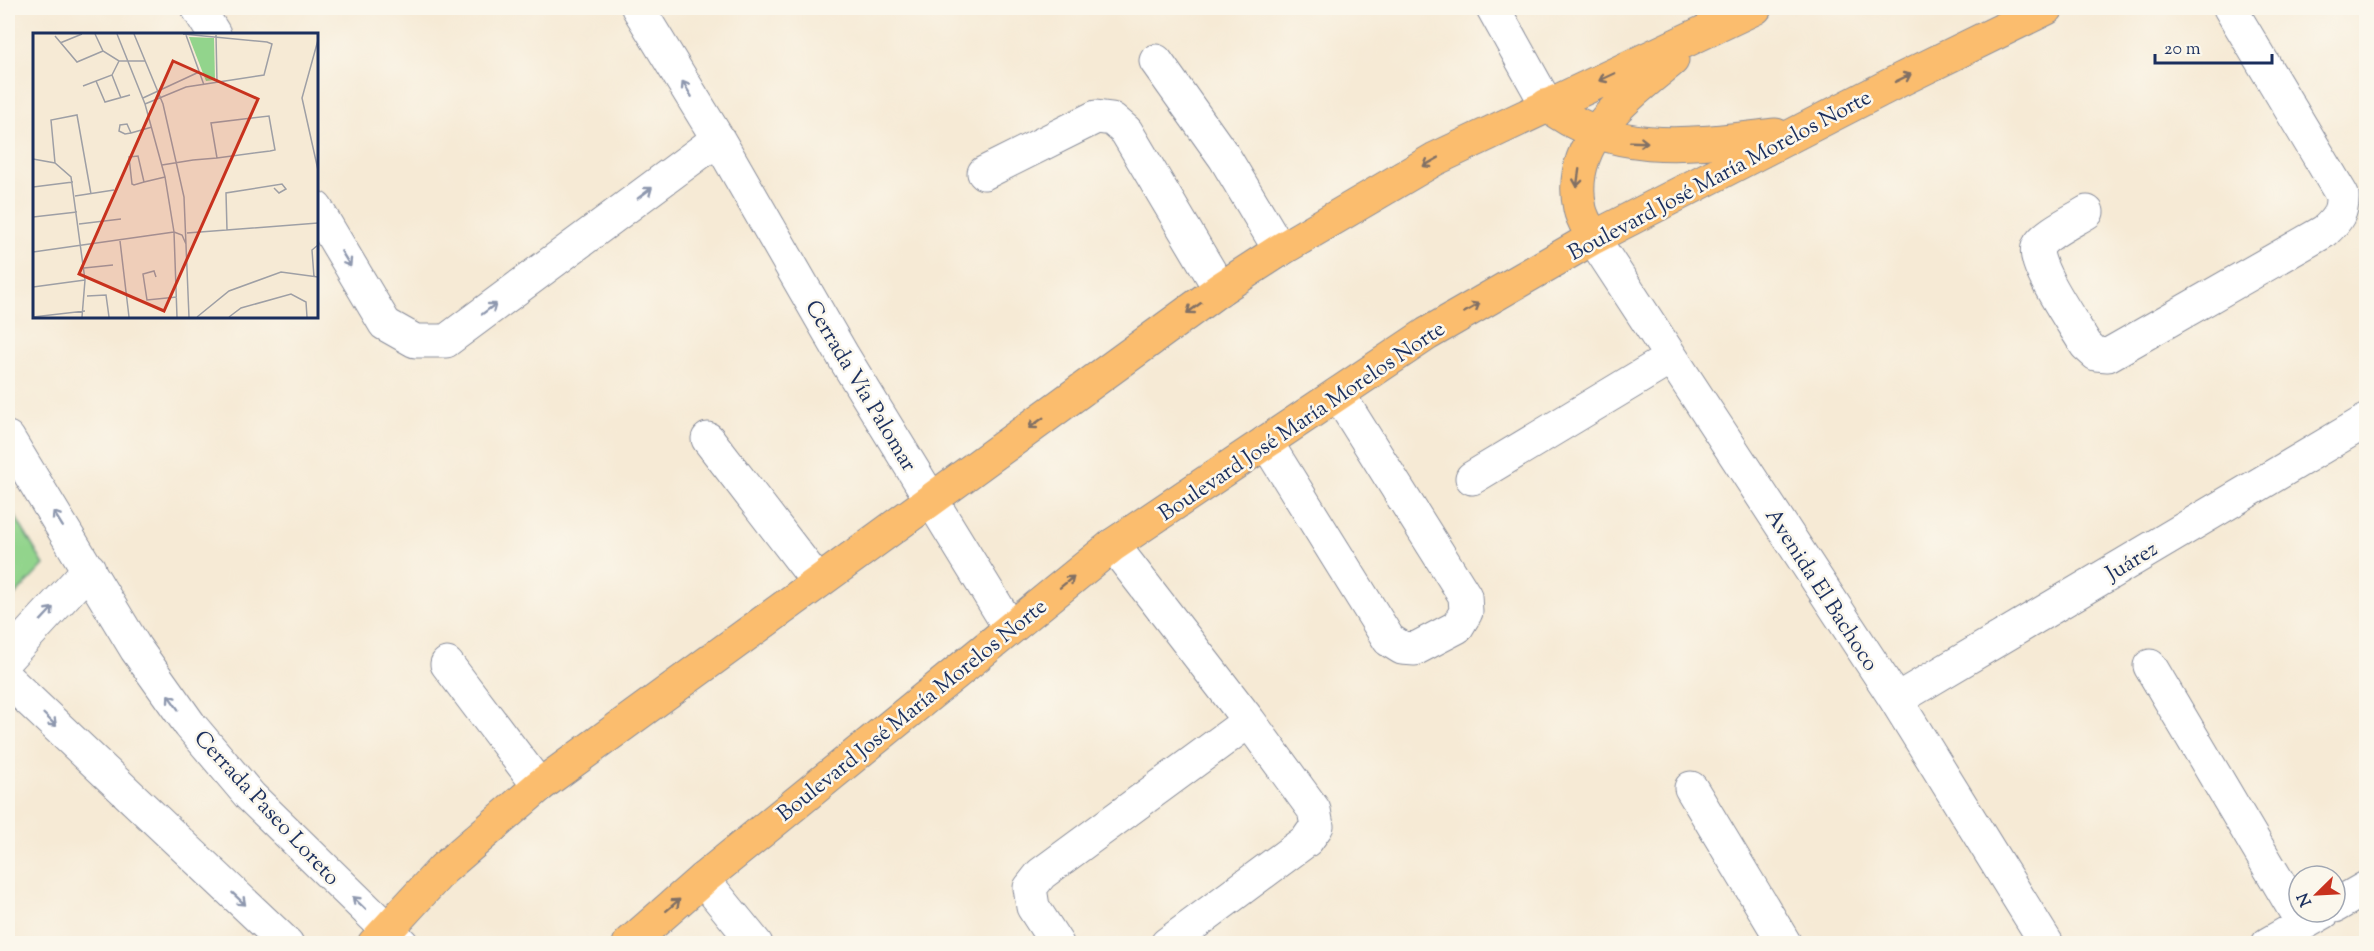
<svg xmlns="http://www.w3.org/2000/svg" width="2374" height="951" viewBox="0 0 2374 951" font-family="'Sorts Mill Goudy',serif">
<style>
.green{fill:#92d48c;stroke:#568275;stroke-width:1.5}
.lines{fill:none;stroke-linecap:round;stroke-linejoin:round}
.minor-casing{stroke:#888c9a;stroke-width:35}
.major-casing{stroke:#888c9a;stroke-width:35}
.minor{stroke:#fff;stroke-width:33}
.major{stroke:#fbbd6e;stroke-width:33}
.oneway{stroke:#806f65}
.oneway2{stroke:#8d97ae}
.labels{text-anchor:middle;stroke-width:5;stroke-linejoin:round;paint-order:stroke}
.street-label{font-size:22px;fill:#1b2f5e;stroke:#fbf7ec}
.inset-road{fill:none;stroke:#9e9fa5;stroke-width:1.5}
.view{fill:#c8321e;fill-opacity:0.15;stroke:#c8321e;stroke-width:3}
.inset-edge{fill:none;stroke:#1b2f5e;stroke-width:3}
</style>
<rect width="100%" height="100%" fill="#fbf7ec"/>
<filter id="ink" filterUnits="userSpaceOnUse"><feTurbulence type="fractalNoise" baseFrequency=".0167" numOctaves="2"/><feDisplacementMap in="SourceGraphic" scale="12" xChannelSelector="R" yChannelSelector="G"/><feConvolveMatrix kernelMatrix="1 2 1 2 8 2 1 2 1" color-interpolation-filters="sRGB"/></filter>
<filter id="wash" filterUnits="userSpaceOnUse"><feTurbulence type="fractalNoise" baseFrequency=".008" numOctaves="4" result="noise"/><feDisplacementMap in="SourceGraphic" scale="24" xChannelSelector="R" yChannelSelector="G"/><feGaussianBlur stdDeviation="1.35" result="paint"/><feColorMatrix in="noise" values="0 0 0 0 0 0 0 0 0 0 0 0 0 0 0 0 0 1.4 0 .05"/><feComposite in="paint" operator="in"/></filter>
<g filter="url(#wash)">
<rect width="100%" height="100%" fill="#f6ead5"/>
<path class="green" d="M 8,504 L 44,565 L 8,603 Z"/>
</g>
<g filter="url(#ink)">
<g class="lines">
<defs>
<path id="minor" d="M 198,8 L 214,34
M 638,8 L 718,139 L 843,356 L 1010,628
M 1493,8 L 1547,105
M 1156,61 L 1225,158 L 1280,250
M 984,173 L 1096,117 L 1112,119 L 1126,131 L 1220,289
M 316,208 L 385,324 L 415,341 L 446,341 L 718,139
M 2087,212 C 2075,220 2044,234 2038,247 C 2031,264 2076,327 2086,345 L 2096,354 L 2108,355 L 2325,231 C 2337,220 2343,212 2342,195 L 2230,8
M 1593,238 L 1896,700 L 2047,944
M 8,438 L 136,649 L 190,725 L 250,796 L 402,944
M 708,439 L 818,582
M 1266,442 L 1389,640 L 1402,648 L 1415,649 L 1457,627 L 1466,612 L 1465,596 L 1338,394
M 1472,478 L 1671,358
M 1113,545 L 1249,721 L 1314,810 L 1317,826 L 1307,840 L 1167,944
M 8,657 L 89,569
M 447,664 L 539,786
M 2150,666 L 2303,924
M 8,680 L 287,944
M 1896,700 L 2366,421
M 1691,788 L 1785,944
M 703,879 L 756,944
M 2335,906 L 2366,888
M 1057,944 L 1033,907 L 1030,888 L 1041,874 L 1249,721
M 2268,944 L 2324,912"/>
<path id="major" d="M 1547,105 C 1615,158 1696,144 1776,135
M 1593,238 C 1589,229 1582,219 1580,209 C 1565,141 1627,97 1672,60
M 374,944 L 443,869 L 539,786 L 1220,289 L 1280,250 L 1435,159 L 1755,8
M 629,944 L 703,879 L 1113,545 L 1427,334 L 1593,238 L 1902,79 L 2047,8"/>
</defs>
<use href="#minor" class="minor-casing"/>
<use href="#major" class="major-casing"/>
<use href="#minor" class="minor"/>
<use href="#major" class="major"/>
</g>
<defs><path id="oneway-shaft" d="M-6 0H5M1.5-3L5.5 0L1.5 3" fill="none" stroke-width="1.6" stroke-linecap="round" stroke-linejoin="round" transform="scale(1.5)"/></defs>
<g class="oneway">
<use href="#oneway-shaft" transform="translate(1607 77) rotate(155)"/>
<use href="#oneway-shaft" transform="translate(1903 78) rotate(-26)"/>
<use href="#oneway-shaft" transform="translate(1639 142) rotate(2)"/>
<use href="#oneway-shaft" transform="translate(1431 162) rotate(151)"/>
<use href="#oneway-shaft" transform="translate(1578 178) rotate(98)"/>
<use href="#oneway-shaft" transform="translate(1194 308) rotate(144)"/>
<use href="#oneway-shaft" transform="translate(1472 308) rotate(-30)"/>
<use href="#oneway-shaft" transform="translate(1036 423) rotate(144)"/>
<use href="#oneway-shaft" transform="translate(1067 582) rotate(-39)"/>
<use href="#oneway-shaft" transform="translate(673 905) rotate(-41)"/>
</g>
<g class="oneway2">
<use href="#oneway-shaft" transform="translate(687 89) rotate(-121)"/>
<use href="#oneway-shaft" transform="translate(645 193) rotate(-37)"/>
<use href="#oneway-shaft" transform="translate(346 259) rotate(59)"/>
<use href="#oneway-shaft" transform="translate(489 309) rotate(-37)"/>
<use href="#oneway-shaft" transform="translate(58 519) rotate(-122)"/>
<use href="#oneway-shaft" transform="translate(47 614) rotate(-47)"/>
<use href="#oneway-shaft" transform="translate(173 702) rotate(-125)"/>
<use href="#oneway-shaft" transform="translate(50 720) rotate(44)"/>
<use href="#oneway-shaft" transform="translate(239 899) rotate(43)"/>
<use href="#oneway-shaft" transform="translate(359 903) rotate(-136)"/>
</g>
</g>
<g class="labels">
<g class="street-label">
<text transform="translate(1719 174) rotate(-28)" y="8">Boulevard José María Morelos Norte</text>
<text transform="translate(862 385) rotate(59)" y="8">Cerrada Vía Palomar</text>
<text transform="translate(1301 420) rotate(-34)" y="8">Boulevard José María Morelos Norte</text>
<text transform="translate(2131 560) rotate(-31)" y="8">Juárez</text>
<text transform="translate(1823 589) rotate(57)" y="8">Avenida El Bachoco</text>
<text transform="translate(911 709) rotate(-39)" y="8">Boulevard José María Morelos Norte</text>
<text transform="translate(268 807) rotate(47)" y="8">Cerrada Paseo Loreto</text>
</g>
</g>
<g transform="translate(33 33)">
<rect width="285" height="285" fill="#f6ead5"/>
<path d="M 156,4 L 181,5 L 182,47 L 173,48 Z" fill="#92d48c"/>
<path class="inset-road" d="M 62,1 L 70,18 L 86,28 L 112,28M 84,1 L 112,71 L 132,144 L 141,199 L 144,284M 101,1 L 130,71 L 151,164 L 156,284M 153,2 L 171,52M 183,2 L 184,50M 22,3 L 44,29 L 70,18M 285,7 L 269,65 L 285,137M 27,10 L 49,1M 79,42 L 88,65M 63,48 L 72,69 L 97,62M 50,53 L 79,42 L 86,28M 110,65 L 166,39M 112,71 L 153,54 L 231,42 L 239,11 L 234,9 L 150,1M 98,100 L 94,91 L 87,92 L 86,98 L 92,101 L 98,100 L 119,94M 0,126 L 22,130 L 38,144 L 52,247 L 49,284M 22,130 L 18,87 L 44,82 L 58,161M 129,132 L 160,127 L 184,125 L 237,118 L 242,117 L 236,83 L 178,90 L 184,125M 111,149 L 105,123 L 96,124 L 99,151 L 101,152 L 111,149 L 132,144M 0,154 L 40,149M 42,163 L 81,157M 0,184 L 44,179M 46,191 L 88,186M 194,197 L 193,160 L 249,151 L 253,156 L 246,160 L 241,155M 141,199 L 149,202 L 153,211M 154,200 L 285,190M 87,208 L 96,284M 0,219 L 141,199M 51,235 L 80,232M 123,244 L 121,238 L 110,241 L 114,267 L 144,264M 281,244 L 279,217 L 285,212M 0,254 L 52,247M 54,263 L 73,262 L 76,284M 0,284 L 52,278M 164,284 L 196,258 L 248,239 L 285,244M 196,284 L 208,275 L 258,261 L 273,269 L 274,284"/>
<path class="view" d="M 140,28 L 225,66 L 131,278 L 46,241 Z"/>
<rect width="285" height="285" class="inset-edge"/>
</g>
<rect width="2374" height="951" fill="none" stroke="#fbf7ec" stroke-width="30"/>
<g transform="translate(2317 894) rotate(246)"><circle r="28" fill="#fbf7ec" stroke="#a1a7b3" stroke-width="1.5"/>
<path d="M0-4.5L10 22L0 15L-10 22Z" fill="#c8321e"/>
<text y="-9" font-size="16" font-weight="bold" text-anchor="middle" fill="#1b2f5e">N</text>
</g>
<path d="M2155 54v9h117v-9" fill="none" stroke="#1b2f5e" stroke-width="3"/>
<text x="2164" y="54" font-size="18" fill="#1b2f5e" stroke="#fbf7ec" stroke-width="4.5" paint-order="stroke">20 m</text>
</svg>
